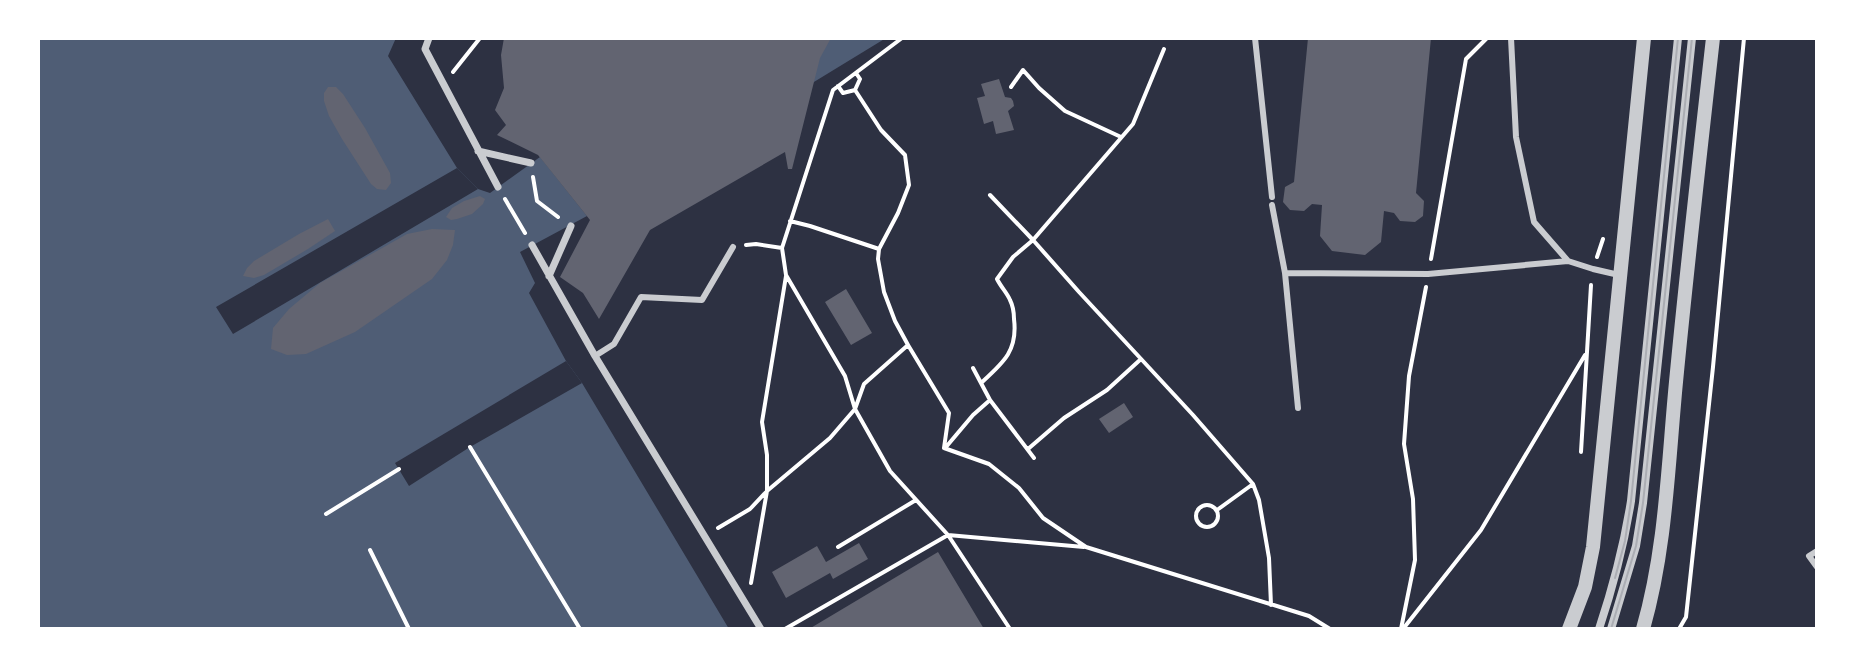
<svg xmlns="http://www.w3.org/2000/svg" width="1855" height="667" viewBox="0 0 1855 667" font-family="'Roboto Condensed',sans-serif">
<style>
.water{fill:#4f5d75}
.pier{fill:#2d3142}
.building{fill:#626471}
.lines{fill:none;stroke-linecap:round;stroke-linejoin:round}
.path{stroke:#fff;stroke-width:4}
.service{stroke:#caccd0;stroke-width:6}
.pedestrian{stroke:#caccd0;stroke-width:7}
.minor{stroke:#caccd0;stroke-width:8}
.tertiary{stroke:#caccd0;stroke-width:14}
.tram{stroke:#abadb3;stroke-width:2}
</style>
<rect width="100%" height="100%" fill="#2d3142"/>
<path class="water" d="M 38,38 L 396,38 L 388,56 L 457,168 L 478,189 L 490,193 L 540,157 L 587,216 L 520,252 L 535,283 L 529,293 L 566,361 L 582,383 L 729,629 L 38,629 Z
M 782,38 L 886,38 L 809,85 Z"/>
<path class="pier" d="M 457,168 L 478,189 L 233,334 L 216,307 Z
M 566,361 L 582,383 L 470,447 L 409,486 L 395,463 Z"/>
<path class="building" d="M 504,38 L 831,38 L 820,58 L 792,169 L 788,169 L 785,152 L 650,230 L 599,319 L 583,293 L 560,277 L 590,220 L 538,155 L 497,135 L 506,125 L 495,110 L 504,88 L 501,55 Z
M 1308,38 L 1431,38 L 1416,193 L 1424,201 L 1423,216 L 1415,222 L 1400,221 L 1394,213 L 1384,211 L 1381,242 L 1365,255 L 1332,251 L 1320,236 L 1322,205 L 1312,204 L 1304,211 L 1290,210 L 1283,202 L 1285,187 L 1294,182 Z
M 999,79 L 1005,97 L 1011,98 L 1013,101 L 1014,106 L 1008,111 L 1014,130 L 996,134 L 993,121 L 984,124 L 977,98 L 985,96 L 981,84 Z
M 328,87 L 336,87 L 343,94 L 365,128 L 390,173 L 391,183 L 386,190 L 377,189 L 371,184 L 342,139 L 329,116 L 324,101 L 324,93 Z
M 480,196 L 485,199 L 483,204 L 472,214 L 457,219 L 451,220 L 446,217 L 452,208 L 464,201 Z
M 328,219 L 335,231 L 308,249 L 264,275 L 254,278 L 243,276 L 247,268 L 254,261 L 299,234 Z
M 432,229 L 455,230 L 453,245 L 447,260 L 432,279 L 355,332 L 306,354 L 287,355 L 271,349 L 273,328 L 289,309 L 320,283 L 407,234 Z
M 846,289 L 872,333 L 851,345 L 825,302 Z
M 1124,403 L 1133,417 L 1109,433 L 1099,419 Z
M 859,543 L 868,559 L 833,579 L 830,573 L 786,598 L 772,572 L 817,546 L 826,562 Z
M 938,552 L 984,629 L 809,629 Z"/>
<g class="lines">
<path class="path" d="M 1164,49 L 1133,124 L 1033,240 L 1079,292 L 1193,415 L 1253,484 L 1259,500 L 1269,558 L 1271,605
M 453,72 L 480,38
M 838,86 L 843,93 L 855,90
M 1011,87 L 1023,70 L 1039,88 L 1065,111 L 1121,137
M 533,177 L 537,201 L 558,217
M 505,199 L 525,233
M 790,221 L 810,226 L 879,249
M 746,245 L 756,244 L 782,248 L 833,90 L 902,38
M 782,248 L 786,275 L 845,376 L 855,409 L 890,471 L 948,535 L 1010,629
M 1597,257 L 1603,239
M 1431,259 L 1466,59 L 1487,38
M 908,345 L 949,413 L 944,448
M 973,368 L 990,400 L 1034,458
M 981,383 C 1003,363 1018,351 1014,319 C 1014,313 1013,306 1010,300 C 1007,293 1001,287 997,279 L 1013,257 L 1033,240 L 990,195
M 470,447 L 580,629
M 946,447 L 973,415 L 990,400
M 944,448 L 989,464 L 1019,488 L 1043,518 L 1086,547 L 1309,616 L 1330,629
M 1028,449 L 1064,418 L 1107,390 L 1141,359
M 1581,452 L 1591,285
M1196 516a11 11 0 1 1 22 0a11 11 0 1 1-22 0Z
M 1217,510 L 1253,484
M 326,514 L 399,469
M 718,528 L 750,509 L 767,491 L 830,438 L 855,409 L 864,384 L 908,345 L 895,321 L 884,292 L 878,259 L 879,249 L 898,213 L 909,185 L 905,155 L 881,130 L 855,90 L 860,79 L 856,73
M 838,547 L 916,500
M 370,550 L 409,629
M 751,583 L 767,491 L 767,455 L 762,422 L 786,276
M 785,629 L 948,535 L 1084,547
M 1401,629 L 1415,560 L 1413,499 L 1404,444 L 1409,376 L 1426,287
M 1403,629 L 1481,530 L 1585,355
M 1679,629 L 1686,617 L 1713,367 L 1744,38"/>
<path class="service" d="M 1255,38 L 1272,197
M 1511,38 L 1516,137 L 1534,222 L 1568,261
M 1272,205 L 1285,273
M 595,356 L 614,344 L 641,297 L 702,300 L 733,247
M 1298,408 L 1285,273 L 1428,274 L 1568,261 L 1593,269 L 1619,275
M 1817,551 L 1809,556 L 1817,567"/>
<path class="pedestrian" d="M 429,38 L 425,49 L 498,187
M 478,151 L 531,163
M 532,245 L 595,356 L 761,629
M 549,276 L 571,226"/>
<path class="minor" d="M 1599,629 C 1613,587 1624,545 1631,501 L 1678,38
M 1611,629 L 1636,546 L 1643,503 L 1692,38"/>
<path class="tertiary" d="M 1569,629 L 1585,587 L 1593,547 L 1644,38
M 1643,629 C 1666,549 1668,465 1676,382 C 1687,267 1700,153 1713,38"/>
<path class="tram" d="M 1615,578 L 1625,541 L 1631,501 L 1678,38
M 1611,629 L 1636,546 L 1643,503 L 1692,38"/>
</g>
<rect width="1855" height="667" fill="none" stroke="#ffffff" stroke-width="80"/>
</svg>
